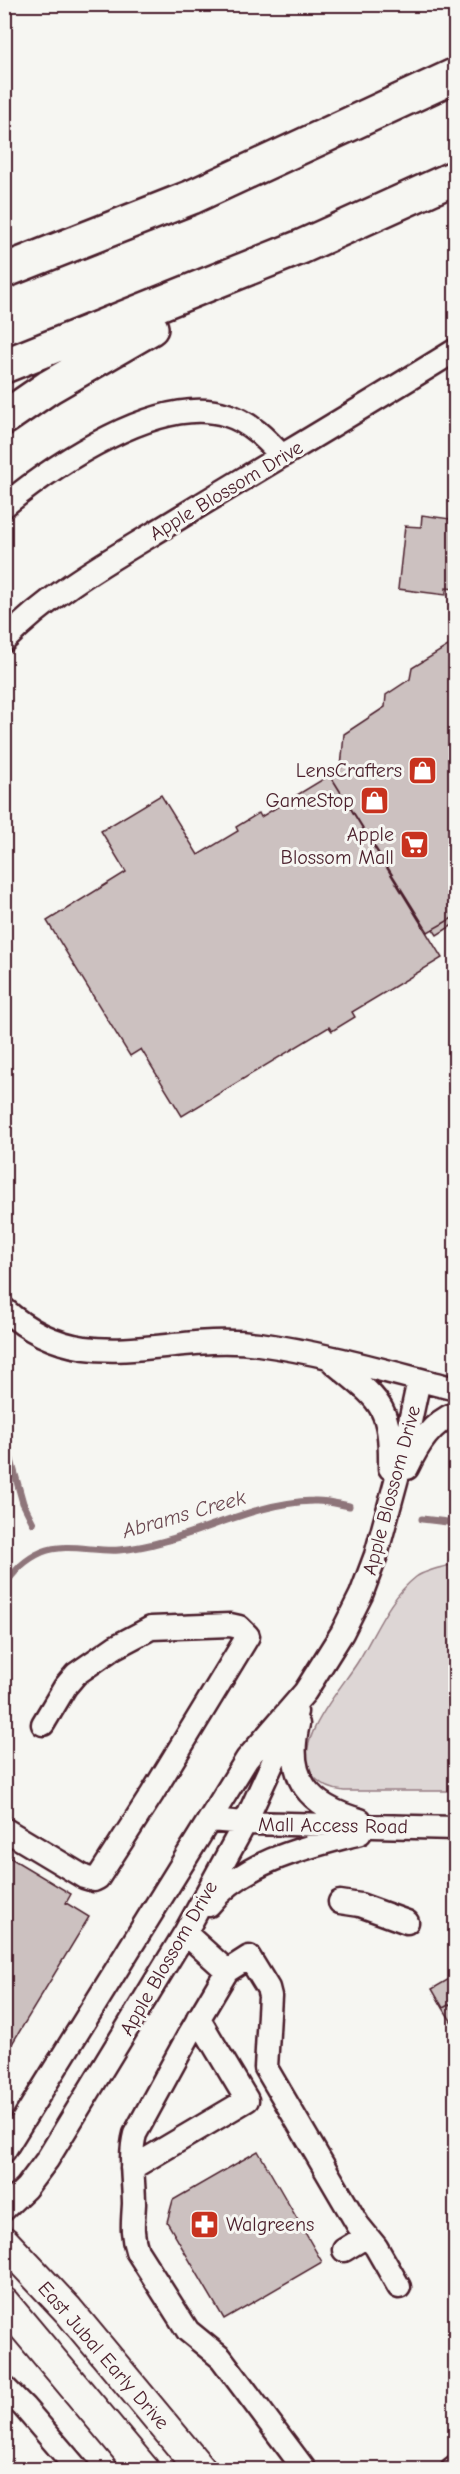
<svg xmlns="http://www.w3.org/2000/svg" width="460" height="2474" viewBox="0 0 460 2474" font-family="'Comic Neue',sans-serif">
<style>
.green{fill:#ddd6d5;stroke:#947a80;stroke-width:1.5}
.lines{fill:none;stroke-linecap:round;stroke-linejoin:round}
.stream{stroke:#8e747a;stroke-width:7}
.building{fill:#ccc1c0;stroke:#4a1f2b;stroke-width:1.5}
.minor-casing{stroke:#4a1f2b;stroke-width:27}
.major-casing{stroke:#4a1f2b;stroke-width:34}
.highway-casing{stroke:#4a1f2b;stroke-width:38}
.minor{stroke:#f6f6f2;stroke-width:22}
.major{stroke:#f6f6f2;stroke-width:30}
.highway{stroke:#f6f6f2;stroke-width:33}
.labels{text-anchor:middle;stroke-width:6;stroke-linejoin:round;paint-order:stroke}
.street-label{font-size:20px;fill:#4a1f2b;stroke:#f6f6f2}
.poi-label{font-size:20px;fill:#4a1f2b;stroke:#f6f6f2;text-anchor:end}
.water-label{font-size:21px;font-style:italic;fill:#6c4a52;stroke:#f6f6f2}
</style>
<rect width="100%" height="100%" fill="#f6f6f2"/>
<filter id="ink" filterUnits="userSpaceOnUse"><feTurbulence type="fractalNoise" baseFrequency=".0167" numOctaves="2"/><feDisplacementMap in="SourceGraphic" scale="12" xChannelSelector="R" yChannelSelector="G"/><feConvolveMatrix kernelMatrix="1 2 1 2 8 2 1 2 1" color-interpolation-filters="sRGB"/></filter>
<g filter="url(#ink)">
<path class="green" d="M 455,1564 L 455,1791 L 344,1791 C 332,1790 323,1786 315,1778 C 286,1747 343,1687 359,1660 C 376,1632 389,1598 416,1577 C 426,1570 443,1567 455,1564 Z"/>
<g class="lines">
<path class="stream" d="M 4,1435 L 23,1503 L 33,1523
M 422,1519 L 456,1523
M 4,1585 C 16,1570 24,1560 42,1552 C 67,1542 93,1552 119,1550 C 186,1544 245,1503 313,1501 C 325,1500 338,1504 349,1506"/>
</g>
<path class="building" d="M 456,468 L 456,589 L 446,588 L 446,595 L 398,589 L 405,526 L 421,527 L 422,515 L 450,519 Z
M 456,641 L 456,916 L 428,932 L 330,775 L 341,768 L 344,734 L 385,707 L 386,695 L 410,679 L 412,668 Z
M 330,775 L 442,958 L 352,1012 L 355,1017 L 332,1031 L 329,1027 L 182,1116 L 141,1049 L 130,1056 L 47,921 L 126,872 L 101,831 L 161,795 L 198,855 L 238,831 L 236,827 L 259,813 L 261,817 Z
M 456,916 L 456,923 L 437,935 L 433,929 Z
M 4,1854 L 71,1894 L 66,1903 L 89,1917 L 4,2057 Z
M 456,1975 L 456,2001 L 443,2008 L 432,1989 Z
M 456,2001 L 456,2029 L 443,2008 Z
M 258,2151 L 322,2262 L 224,2319 L 167,2222 L 173,2200 Z
M 4,2448 L 13,2470 L 4,2470 Z"/>
<g class="lines">
<defs>
<path id="minor" d="M 4,506 C 54,465 160,393 227,415 C 250,422 266,439 282,456
M 4,641 C 53,590 119,555 179,518 C 271,462 364,407 456,350
M 4,1309 C 85,1383 166,1331 259,1344 C 324,1353 392,1373 456,1389
M 333,1362 C 380,1401 391,1404 390,1468
M 407,1468 C 418,1445 431,1423 456,1413
M 298,1724 C 285,1779 309,1806 360,1820
M 210,1820 L 245,1823 L 456,1828
M 4,1829 L 84,1877 L 94,1880 L 98,1878 L 152,1794 L 248,1636 L 239,1627 L 230,1625 L 151,1628 L 115,1647 L 76,1674 L 65,1687 L 43,1724
M 340,1902 L 360,1905 L 407,1922
M 209,1905 C 245,1860 307,1847 360,1833
M 185,1933 L 227,1971
M 4,2151 L 247,1759 L 305,1692 L 342,1633 L 361,1595 L 376,1555 L 401,1463 L 419,1380
M 132,2168 L 247,2100 L 198,2018
M 4,2209 L 26,2188 L 47,2160 L 185,1933 L 245,1823 L 296,1712
M 344,2250 L 367,2236
M 4,2387 L 24,2407 L 78,2470
M 305,2470 L 221,2358 L 188,2331 L 137,2251 C 131,2234 133,2222 134,2204 C 134,2181 129,2157 135,2134 L 189,2035 L 227,1971 L 249,1957 L 268,1988 L 270,1996 L 266,2068 L 358,2225 L 376,2247 L 399,2287
M 452,2470 L 456,2467"/>
<path id="major" d="M 4,2242 L 68,2310 L 201,2470
M 4,2303 L 144,2470"/>
<path id="highway" d="M 4,271 L 192,197 L 456,75
M 4,366 L 301,247 L 456,177
M 4,418 L 49,387 L 151,328"/>
</defs>
<use href="#minor" class="minor-casing"/>
<use href="#major" class="major-casing"/>
<use href="#highway" class="highway-casing"/>
<use href="#minor" class="minor"/>
<use href="#major" class="major"/>
<use href="#highway" class="highway"/>
</g>
</g>
<defs>
<symbol id="shop-square" viewBox="-11 -11 22 22"><rect x="-9" y="-9" width="18" height="18" rx="4" fill="#c8321e" stroke="#f6f6f2"/><path d="M-5-2.5h2.3a2.7 3.5 0 0 1 5.4 0H5L5.5 6h-11ZM-1.5-2.5h3a1.5 2.3 0 0 0-3 0Z" fill="#fff"/></symbol>
<symbol id="supermarket-square" viewBox="-11 -11 22 22"><rect x="-9" y="-9" width="18" height="18" rx="4" fill="#c8321e" stroke="#f6f6f2"/><path d="M-6-5.5h2.5l.6 2H6L4.5 2H-2.5L-4.4-4H-6ZM-1.5 3.2a1.3 1.3 0 1 0 .1 0ZM3 3.2a1.3 1.3 0 1 0 .1 0Z" fill="#fff"/></symbol>
<symbol id="pharmacy-square" viewBox="-11 -11 22 22"><rect x="-9" y="-9" width="18" height="18" rx="4" fill="#c8321e" stroke="#f6f6f2"/><path d="M-2-6h4v4h4v4h-4v4h-4v-4h-4v-4h4Z" fill="#fff"/></symbol>
</defs>
<g fill-rule="evenodd">
<use href="#shop-square" x="406" y="754" width="33" height="33"/>
<use href="#shop-square" x="358" y="784" width="33" height="33"/>
<use href="#supermarket-square" x="398" y="828" width="33" height="33"/>
<use href="#pharmacy-square" x="188" y="2208" width="33" height="33"/>
</g>
<g class="labels">
<g class="street-label">
<text transform="translate(226 490) rotate(-31)" y="7">Apple Blossom Drive</text>
<text transform="translate(391 1490) rotate(-75)" y="7">Apple Blossom Drive</text>
<text transform="translate(333 1825) rotate(1)" y="7">Mall Access Road</text>
<text transform="translate(168 1958) rotate(-60)" y="7">Apple Blossom Drive</text>
<text transform="translate(104 2355) rotate(49)" y="7">East Jubal Early Drive</text>
</g>
<g class="poi-label">
<text x="402" y="777">LensCrafters</text>
<text x="354" y="807">GameStop</text>
<text x="394" y="841">Apple<tspan x="394" dy="23">Blossom Mall</tspan></text>
<text x="226" y="2231" text-anchor="start">Walgreens</text>
</g>
<g class="water-label">
<text transform="translate(184 1514) rotate(-16)" y="7">Abrams Creek</text>
</g>
</g>
<rect width="460" height="2474" fill="none" stroke="#f6f6f2" stroke-width="24"/>
<rect x="12" y="12" width="436" height="2450" fill="none" stroke="#4a1f2b" stroke-width="2" filter="url(#ink)"/>
</svg>
